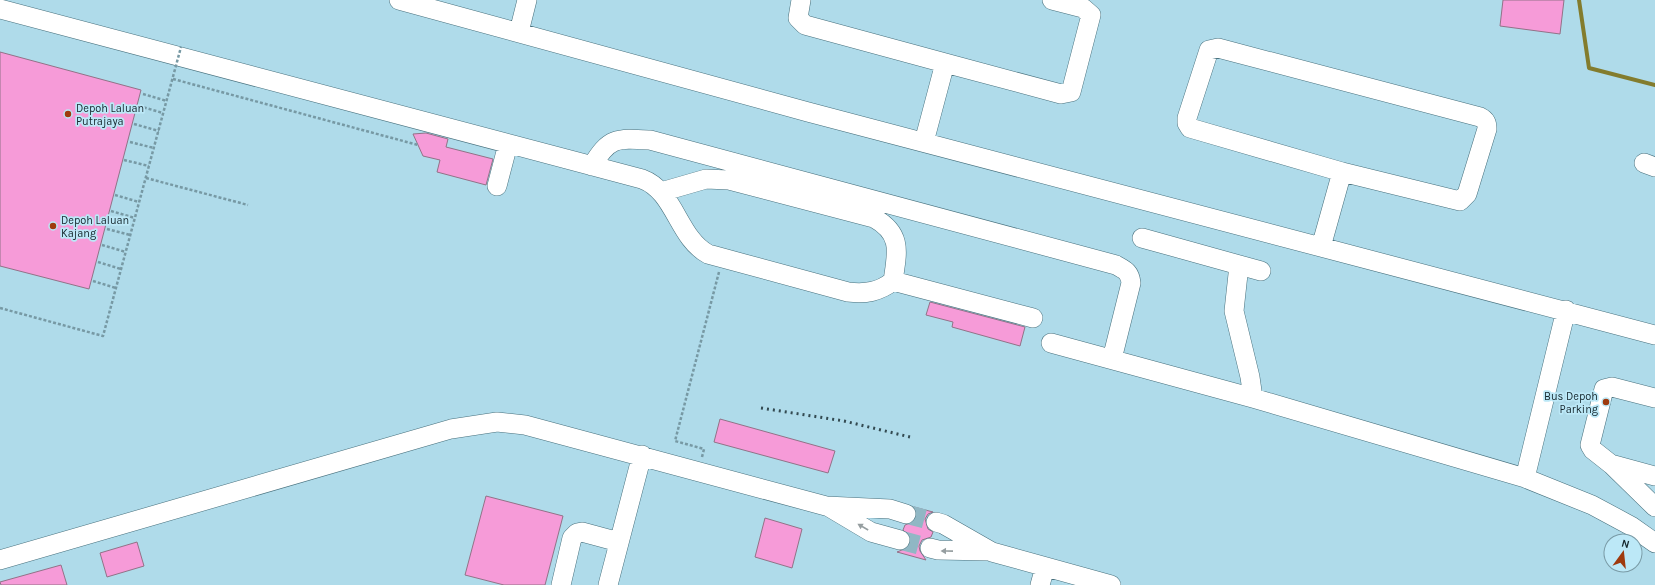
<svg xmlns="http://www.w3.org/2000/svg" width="1655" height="585" viewBox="0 0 1655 585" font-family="Karla,sans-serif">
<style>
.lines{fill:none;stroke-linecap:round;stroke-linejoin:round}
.stream{stroke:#837c2d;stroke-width:4}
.building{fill:#f69bd8;stroke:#927287}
.minor-tunnel{stroke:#90b7c4;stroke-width:19;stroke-dasharray:19 10;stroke-linecap:butt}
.minor-casing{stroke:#47707d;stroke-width:20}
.path{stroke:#7799a4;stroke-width:2.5;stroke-dasharray:3 2;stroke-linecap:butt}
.minor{stroke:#fff;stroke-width:19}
.rail{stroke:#334a51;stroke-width:3;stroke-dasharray:2 4;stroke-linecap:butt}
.path-bridge{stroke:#7799a4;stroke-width:2.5;stroke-dasharray:3 2;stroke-linecap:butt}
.oneway{fill:#969ea0}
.poi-dot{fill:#9f3a0e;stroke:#bce8f7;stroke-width:1.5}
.labels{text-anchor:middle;stroke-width:3.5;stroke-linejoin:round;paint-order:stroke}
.poi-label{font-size:11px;fill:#16272d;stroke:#bce8f7;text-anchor:start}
</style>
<rect width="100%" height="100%" fill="#afdbea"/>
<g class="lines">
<path class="stream" d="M 1579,0 L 1589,68 L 1655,85"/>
</g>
<path class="building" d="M 1503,0 L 1564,0 L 1560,34 L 1500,26 Z
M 0,52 L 141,90 L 89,289 L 0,266 Z
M 426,133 L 448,139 L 446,147 L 493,159 L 486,185 L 437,172 L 440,160 L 423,156 L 413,134 Z
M 930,302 L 1025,327 L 1020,346 L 952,327 L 953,322 L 926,315 Z
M 720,419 L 835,451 L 828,473 L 714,442 Z
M 486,496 L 563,516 L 545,585 L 504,585 L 465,575 Z
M 914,507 L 933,512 L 928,514 L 925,519 L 928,529 L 933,532 L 931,537 L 922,540 L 919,546 L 920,551 L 926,560 L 897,552 L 907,548 L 910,543 L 910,537 L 903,530 L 905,525 L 913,522 L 916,518 L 917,512 Z
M 765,518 L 802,529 L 792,568 L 755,557 Z
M 137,542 L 144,566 L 107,577 L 100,553 Z
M 61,565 L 67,585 L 1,585 L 0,582 Z"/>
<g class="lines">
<path class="minor-tunnel" d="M 906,514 L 936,522
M 900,540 L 930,548"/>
<defs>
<path id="minor" d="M 399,0 L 808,112 L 1655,335
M 801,0 L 798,18 L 805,25 L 945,63 L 924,142
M 0,9 L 642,179 C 675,191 678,238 708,254 L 848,292 C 866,294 879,292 893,281 C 897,253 903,234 874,218 L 729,180 L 706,179 L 661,192
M 519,32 L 527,0
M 945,63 L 1061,94 L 1071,92 L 1091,15 L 1083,8 L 1052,0
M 1644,163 L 1655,167
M 592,166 C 609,137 617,138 650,140 L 1116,265 C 1125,270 1130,272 1131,283 L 1112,359
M 497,186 L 508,144
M 1142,238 L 1261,271
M 1321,247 L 1342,172 L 1190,128 L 1187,123 L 1187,118 L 1209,50 L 1218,48 L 1480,117 C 1486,120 1487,123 1487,129 L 1467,194 L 1460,201 L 1342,172
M 1239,265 L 1234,311 L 1250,377 L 1253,398
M 893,281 L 1033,318
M 1566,310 L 1525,478 L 1592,505 L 1631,526 L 1655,543
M 1051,343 L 1253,398 L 1525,478
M 1655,398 L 1612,387 L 1604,389 L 1590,445 L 1593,450 L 1612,465 L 1655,507
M 1614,465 L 1655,476
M 829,507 L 871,532 L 900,540
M 936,522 L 943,524 L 992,552 L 1111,585
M 930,548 L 938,550 L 989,551
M 0,560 L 451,429 L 497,422 L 525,425 L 826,506 L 890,509 L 906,514
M 561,585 L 572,538 L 577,533 L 582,532 L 619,542
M 608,585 L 642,455
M 1040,585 L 1045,567"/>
</defs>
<use href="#minor" class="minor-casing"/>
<path class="path" d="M 173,79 L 418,145
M 143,94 L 167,101
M 139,106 L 163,113
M 134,124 L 159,131
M 130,142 L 154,148
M 124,160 L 149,166
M 146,178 L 248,205
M 115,195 L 139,202
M 111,211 L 135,218
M 107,229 L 130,235
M 102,245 L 126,252
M 98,262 L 121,269
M 93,281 L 116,288
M 702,457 L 704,449 L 675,441 L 719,272"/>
<use href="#minor" class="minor"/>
<path class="rail" d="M 761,408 L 844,421 L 910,437"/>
<path class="path-bridge" d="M 0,308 L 103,336 L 181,47"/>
</g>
<defs><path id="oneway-solid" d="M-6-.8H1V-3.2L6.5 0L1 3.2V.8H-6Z"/></defs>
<g class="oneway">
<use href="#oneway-solid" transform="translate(863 527) rotate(-150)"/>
<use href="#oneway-solid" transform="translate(947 551) rotate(-179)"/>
</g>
<g class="poi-dot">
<circle cx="68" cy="114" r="4"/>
<circle cx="53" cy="226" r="4"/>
<circle cx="1606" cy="402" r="4"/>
</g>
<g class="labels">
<g class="poi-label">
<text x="76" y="112">Depoh Laluan<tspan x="76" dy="13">Putrajaya</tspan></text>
<text x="61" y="224">Depoh Laluan<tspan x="61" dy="13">Kajang</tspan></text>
<text x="1598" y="400" text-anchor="end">Bus Depoh<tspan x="1598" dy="13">Parking</tspan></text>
</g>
</g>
<g transform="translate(1623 553) rotate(15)"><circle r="19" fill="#bce8f7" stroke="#7a9ba6"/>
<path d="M0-3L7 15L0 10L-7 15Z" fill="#9f3a0e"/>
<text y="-6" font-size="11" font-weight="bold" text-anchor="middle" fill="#16272d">N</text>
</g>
</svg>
